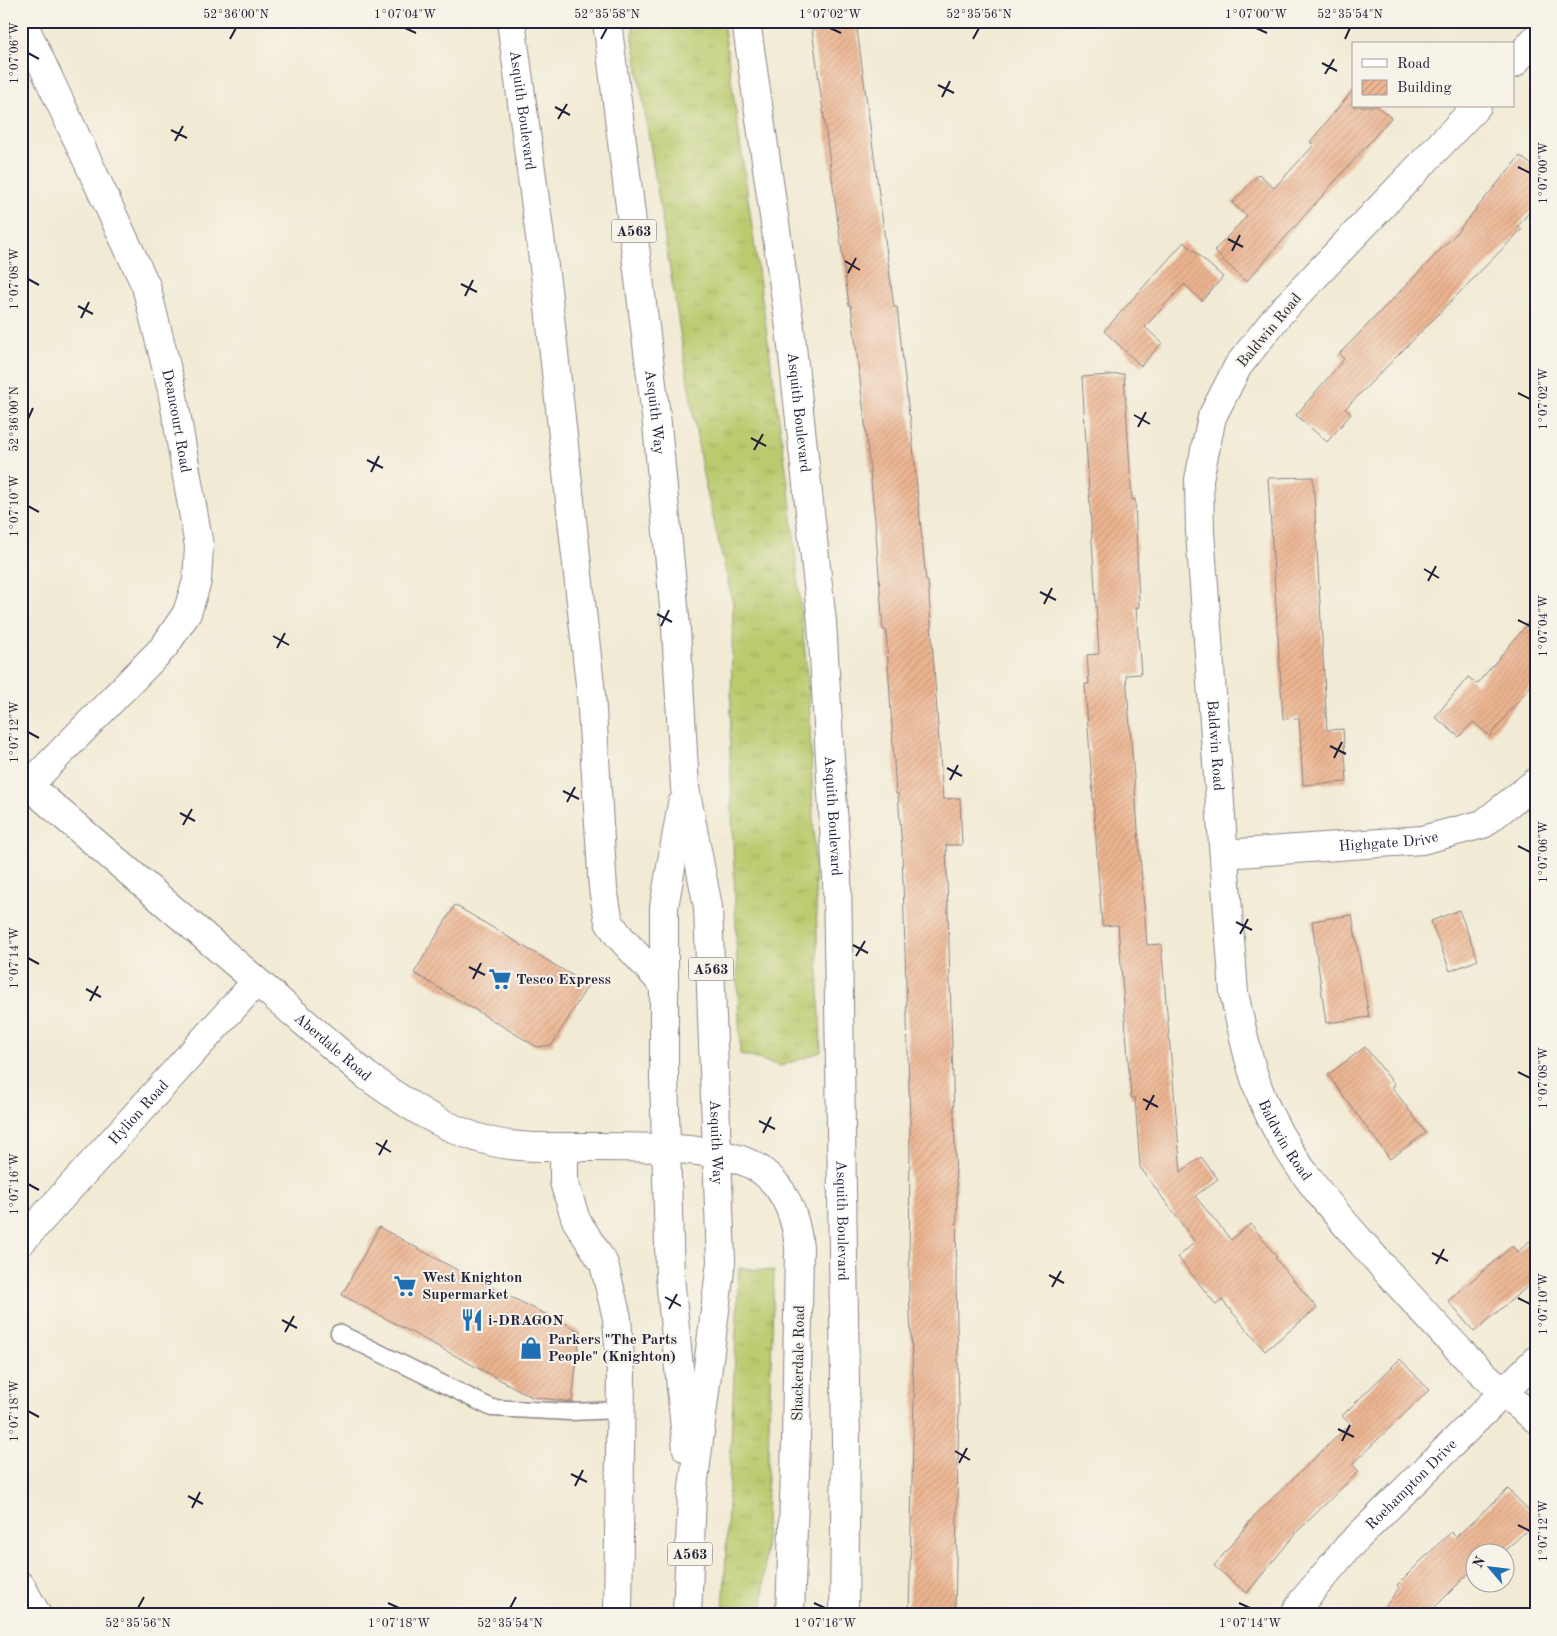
<svg xmlns="http://www.w3.org/2000/svg" width="1557" height="1636" viewBox="0 0 1557 1636" font-family="'Old Standard TT',serif">
<style>
.grass{fill:url(#grass-tufts);stroke:#6e7654}
.building{fill:url(#building-hatch)}
.lines{fill:none;stroke-linecap:round;stroke-linejoin:round}
.lane-casing{stroke:#8a8688;stroke-width:19}
.street-casing{stroke:#8a8688;stroke-width:30}
.secondary-casing{stroke:#8a8688;stroke-width:30}
.highway-casing{stroke:#8a8688;stroke-width:30}
.lane{stroke:#fff;stroke-width:16}
.street{stroke:#fff;stroke-width:28}
.secondary{stroke:#fff;stroke-width:28}
.highway{stroke:#fff;stroke-width:28}
.ticks{fill:none;stroke:#22223b;stroke-width:2}
.labels{text-anchor:middle;stroke-width:4;stroke-linejoin:round;paint-order:stroke}
.shield{fill:#f7f3e8;stroke:#62616f;stroke-width:1}
.shield-label{font-size:14px;font-weight:bold;fill:#22223b}
.street-label{font-size:15px;fill:#22223b;stroke:#f7f3e8}
.poi-label{font-size:15px;font-weight:bold;fill:#22223b;stroke:#f7f3e8;text-anchor:start}
.neatline{fill:none;stroke:#22223b;stroke-width:2}
.ticks-label{font-size:12px;text-anchor:middle;fill:#22223b}
</style>
<defs>
<pattern id="grass-tufts" width="24" height="20" patternUnits="userSpaceOnUse" patternTransform="scale(1.25)"><rect width="24" height="20" fill="#baca6d"/><path d="M3 7l-1-3M5 7V3M7 7l1-3M15 17l-1-3M17 17v-4M19 17l1-3" fill="none" stroke="#a0ad5f"/></pattern>
<pattern id="building-hatch" width="6" height="6" patternUnits="userSpaceOnUse" patternTransform="scale(1.25)"><rect width="6" height="6" fill="#ecb490"/><path d="M-1 1l2-2M0 6l6-6M5 7l2-2" fill="none" stroke="#ca9a7d"/></pattern>
</defs>
<rect width="100%" height="100%" fill="#f7f3e8"/>
<filter id="ink" filterUnits="userSpaceOnUse"><feTurbulence type="fractalNoise" baseFrequency=".02" numOctaves="2"/><feDisplacementMap in="SourceGraphic" scale="10" xChannelSelector="R" yChannelSelector="G"/><feConvolveMatrix kernelMatrix="1 2 1 2 8 2 1 2 1" color-interpolation-filters="sRGB"/></filter>
<filter id="wash" filterUnits="userSpaceOnUse"><feTurbulence type="fractalNoise" baseFrequency=".0096" numOctaves="4" result="noise"/><feDisplacementMap in="SourceGraphic" scale="20" xChannelSelector="R" yChannelSelector="G"/><feGaussianBlur stdDeviation="1.12" result="paint"/><feColorMatrix in="noise" values="0 0 0 0 0 0 0 0 0 0 0 0 0 0 0 0 0 1.4 0 .05"/><feComposite in="paint" operator="in"/></filter>
<g filter="url(#wash)">
<rect width="100%" height="100%" fill="#f1ead4"/>
<path class="grass" d="M 633,21 L 723,21 L 790,498 L 809,694 L 821,1052 L 781,1066 L 740,1054 L 730,751 L 733,603 L 703,475 L 633,39 Z
M 739,1268 L 774,1271 L 763,1615 L 723,1615 Z"/>
<g id="blocks">
<path class="building" d="M 811,21 L 856,21 L 894,307 L 897,307 L 909,415 L 910,415 L 926,581 L 928,581 L 943,799 L 960,798 L 962,845 L 946,845 L 956,1183 L 957,1183 L 956,1284 L 959,1403 L 955,1615 L 909,1615 L 914,1395 L 909,1293 L 910,1121 L 902,848 L 898,794 L 896,794 L 886,630 L 883,630 L 875,520 L 864,414 L 851,305 L 849,305 Z
M 1353,90 L 1353,106 L 1377,106 L 1391,118 L 1246,282 L 1214,251 L 1247,216 L 1232,203 L 1259,174 L 1274,188 L 1314,145 L 1310,142 Z
M 1520,156 L 1536,168 L 1536,204 L 1518,226 L 1522,229 L 1345,409 L 1351,414 L 1327,442 L 1296,415 L 1344,359 L 1339,354 L 1453,237 Z
M 1184,242 L 1223,277 L 1202,301 L 1184,284 L 1145,327 L 1162,343 L 1141,366 L 1104,331 Z
M 1124,374 L 1132,500 L 1135,499 L 1139,607 L 1136,608 L 1141,674 L 1126,675 L 1147,945 L 1161,944 L 1181,1172 L 1201,1157 L 1218,1179 L 1195,1196 L 1231,1240 L 1251,1224 L 1277,1257 L 1275,1258 L 1317,1308 L 1265,1351 L 1222,1300 L 1216,1305 L 1178,1257 L 1195,1242 L 1140,1167 L 1135,1098 L 1131,1098 L 1118,925 L 1102,926 L 1085,684 L 1089,684 L 1087,655 L 1099,654 L 1082,377 Z
M 1313,477 L 1327,730 L 1343,729 L 1347,782 L 1303,785 L 1299,718 L 1283,719 L 1268,478 Z
M 1536,614 L 1536,679 L 1490,736 L 1473,722 L 1459,737 L 1435,717 L 1468,677 L 1477,684 Z
M 455,905 L 588,985 L 552,1045 L 537,1047 L 414,973 Z
M 1459,910 L 1478,960 L 1450,971 L 1431,921 Z
M 1352,915 L 1369,1017 L 1326,1023 L 1312,921 Z
M 1365,1047 L 1395,1085 L 1392,1087 L 1426,1133 L 1390,1159 L 1328,1075 Z
M 379,1227 L 468,1276 L 580,1331 L 572,1402 L 532,1397 L 342,1295 Z
M 1536,1235 L 1536,1279 L 1474,1332 L 1448,1301 L 1512,1246 L 1518,1252 Z
M 1400,1359 L 1429,1390 L 1352,1464 L 1359,1471 L 1297,1532 L 1247,1593 L 1214,1566 L 1255,1515 L 1350,1424 L 1342,1416 Z
M 1508,1489 L 1536,1518 L 1536,1522 L 1501,1554 L 1474,1554 L 1474,1568 L 1427,1615 L 1379,1615 L 1399,1588 L 1397,1585 L 1428,1554 L 1451,1532 L 1456,1537 Z"/>
</g>
</g>
<g filter="url(#ink)">
<use href="#blocks" fill-opacity="0" stroke="#8a8688" stroke-width="1"/>
<g class="lines">
<defs>
<path id="lane" d="M 339,1333 L 492,1408 L 570,1412 L 621,1410"/>
<g id="street">
<path id="s1" d="M 22,21 L 146,286 L 172,390 L 199,546 L 197,581 L 187,613 L 164,647 L 28,786"/>
<path id="s2" d="M 511,21 L 547,289 L 591,694 L 603,889 L 609,922 L 619,936 L 664,985"/>
<path id="s3" d="M 746,21 L 790,328 L 822,622 L 837,878 L 846,1441 L 844,1615"/>
<path d="M 1513,64 L 1536,38"/>
<path id="s4" d="M 1477,106 L 1279,314 L 1238,366 L 1212,417 L 1199,479 L 1200,532 L 1234,993 C 1243,1034 1251,1078 1270,1116 C 1297,1173 1342,1220 1383,1267 C 1432,1321 1478,1375 1536,1419"/>
<path id="s5" d="M 1224,854 L 1422,840 L 1483,824 L 1536,782"/>
<path d="M 564,1147 L 564,1182 L 576,1220 L 604,1264 L 617,1318 L 621,1374 L 618,1615"/>
<path id="s6" d="M 21,1242 L 256,982"/>
<path d="M 21,1586 L 37,1615"/>
<path id="s7" d="M 1294,1615 L 1302,1602 L 1348,1547 L 1536,1360"/>
</g>
<g id="secondary">
<path id="s8" d="M 21,779 L 367,1076 C 405,1103 446,1131 493,1142 C 518,1148 543,1147 569,1147 C 609,1147 650,1146 690,1150 C 714,1153 742,1156 762,1171 C 786,1189 796,1219 799,1247 L 796,1442 L 790,1615"/>
</g>
<g id="highway">
<path id="s9" d="M 607,21 L 657,424 L 676,628 L 685,788 L 708,907 L 721,1262 L 692,1496 L 687,1615"/>
<path d="M 682,804 L 664,907 L 664,1078 L 670,1277 L 687,1449"/>
</g>
</defs>
<use href="#lane" class="lane-casing"/>
<use href="#street" class="street-casing"/>
<use href="#secondary" class="secondary-casing"/>
<use href="#highway" class="highway-casing"/>
<use href="#lane" class="lane"/>
<use href="#street" class="street"/>
<use href="#secondary" class="secondary"/>
<use href="#highway" class="highway"/>
</g>
</g>
<path class="ticks" d="M 405,28 L 416,33M 830,28 L 841,33M 1256,28 L 1267,33M 230,39 L 236,28M 601,39 L 607,28M 973,39 L 979,28M 1345,39 L 1350,28M 28,53 L 39,59M 1322,63 L 1337,71M 1325,74 L 1334,59M 938,85 L 954,93M 942,97 L 950,81M 555,107 L 570,115M 558,119 L 567,104M 171,130 L 187,138M 175,141 L 183,126M 1518,167 L 1530,173M 1228,239 L 1243,247M 1232,251 L 1240,235M 845,261 L 860,270M 848,273 L 856,258M 28,279 L 39,285M 461,284 L 477,292M 465,296 L 473,280M 78,306 L 93,314M 81,318 L 89,302M 1518,393 L 1530,399M 1134,415 L 1150,424M 28,419 L 33,408M 1138,427 L 1146,412M 751,438 L 766,446M 754,450 L 763,434M 367,460 L 383,468M 371,472 L 379,456M 28,506 L 39,512M 1424,569 L 1439,578M 1428,581 L 1436,566M 1040,592 L 1056,600M 1044,604 L 1052,588M 657,614 L 672,622M 1518,620 L 1530,626M 661,626 L 669,610M 273,636 L 289,645M 277,648 L 285,633M 28,732 L 39,738M 1330,746 L 1346,754M 1334,758 L 1342,742M 947,768 L 962,776M 950,780 L 958,765M 563,791 L 579,799M 567,802 L 575,787M 180,813 L 195,821M 183,825 L 192,809M 1518,846 L 1530,852M 1236,922 L 1252,930M 1240,934 L 1248,919M 853,945 L 868,953M 856,956 L 865,941M 28,958 L 39,964M 469,967 L 485,975M 473,979 L 481,963M 86,989 L 101,997M 90,1001 L 98,986M 1518,1072 L 1530,1078M 1143,1099 L 1158,1107M 1146,1110 L 1154,1095M 759,1121 L 775,1129M 763,1133 L 771,1117M 376,1143 L 391,1152M 379,1155 L 387,1140M 28,1184 L 39,1190M 1432,1253 L 1448,1261M 1436,1264 L 1444,1249M 1049,1275 L 1064,1283M 1052,1287 L 1061,1271M 665,1297 L 681,1306M 1518,1298 L 1530,1304M 669,1309 L 677,1294M 282,1320 L 297,1328M 285,1332 L 294,1316M 28,1411 L 39,1417M 1338,1429 L 1354,1437M 1342,1441 L 1350,1425M 955,1451 L 970,1460M 959,1463 L 967,1448M 571,1474 L 587,1482M 575,1486 L 583,1470M 188,1496 L 203,1504M 192,1508 L 200,1492M 1518,1525 L 1530,1531M 388,1603 L 399,1608M 814,1603 L 825,1608M 1239,1603 L 1250,1608M 138,1608 L 144,1597M 510,1608 L 516,1597"/>
<defs>
<symbol id="supermarket-bare" viewBox="-9 -9 18 18"><path d="M-6-5.5h2.5l.6 2H6L4.5 2H-2.5L-4.4-4H-6ZM-1.5 3.2a1.3 1.3 0 1 0 .1 0ZM3 3.2a1.3 1.3 0 1 0 .1 0Z" fill="#1f6fb2" stroke="#f7f3e8" stroke-width="2.5" paint-order="stroke"/></symbol>
<symbol id="restaurant-bare" viewBox="-9 -9 18 18"><path d="M-5-6h1v4h1v-4h1v4h1v-4h1v5L-1.5 .5V6h-2V.5L-5-1ZM5-6V6H3V1.5H1.5Q1.5-4 5-6Z" fill="#1f6fb2" stroke="#f7f3e8" stroke-width="2.5" paint-order="stroke"/></symbol>
<symbol id="shop-bare" viewBox="-9 -9 18 18"><path d="M-5-2.5h2.3a2.7 3.5 0 0 1 5.4 0H5L5.5 6h-11ZM-1.5-2.5h3a1.5 2.3 0 0 0-3 0Z" fill="#1f6fb2" stroke="#f7f3e8" stroke-width="2.5" paint-order="stroke"/></symbol>
</defs>
<g fill-rule="evenodd">
<use href="#supermarket-bare" x="484" y="963" width="32" height="32"/>
<use href="#supermarket-bare" x="389" y="1270" width="32" height="32"/>
<use href="#restaurant-bare" x="456" y="1304" width="32" height="32"/>
<use href="#shop-bare" x="515" y="1332" width="32" height="32"/>
</g>
<g class="labels">
<g class="shield">
<rect x="611.5" y="219.5" width="45" height="23" rx="4"/>
<rect x="688.5" y="957.5" width="45" height="23" rx="4"/>
<rect x="667.5" y="1542.5" width="45" height="23" rx="4"/>
</g>
<g class="shield-label">
<text x="634" y="236">A563</text>
<text x="711" y="974">A563</text>
<text x="690" y="1559">A563</text>
</g>
<g class="street-label">
<text dy="5" stroke="none"><textPath href="#s2" startOffset="90">Asquith Boulevard</textPath></text>
<text transform="translate(1269 330) rotate(-50)" y="5">Baldwin Road</text>
<text dy="5" stroke="none"><textPath href="#s9" startOffset="394">Asquith Way</textPath></text>
<text dy="5" stroke="none"><textPath href="#s3" startOffset="395">Asquith Boulevard</textPath></text>
<text dy="5" stroke="none"><textPath href="#s1" startOffset="431">Deancourt Road</textPath></text>
<text dy="5" stroke="none"><textPath href="#s4" startOffset="741">Baldwin Road</textPath></text>
<text dy="5" stroke="none"><textPath href="#s3" startOffset="800">Asquith Boulevard</textPath></text>
<text dy="5" stroke="none"><textPath href="#s5" startOffset="165">Highgate Drive</textPath></text>
<text dy="5" stroke="none"><textPath href="#s8" startOffset="411">Aberdale Road</textPath></text>
<text dy="5" stroke="none"><textPath href="#s6" startOffset="175">Hylion Road</textPath></text>
<text dy="5" stroke="none"><textPath href="#s4" startOffset="1146">Baldwin Road</textPath></text>
<text dy="5" stroke="none"><textPath href="#s9" startOffset="1128">Asquith Way</textPath></text>
<text dy="5" stroke="none"><textPath href="#s3" startOffset="1205">Asquith Boulevard</textPath></text>
<text transform="translate(798 1363) rotate(-89)" y="5">Shackerdale Road</text>
<text dy="5" stroke="none"><textPath href="#s7" startOffset="176">Roehampton Drive</textPath></text>
</g>
<g class="poi-label">
<text x="516" y="984">Tesco Express</text>
<text x="422" y="1282">West Knighton<tspan x="422" dy="17">Supermarket</tspan></text>
<text x="488" y="1325">i-DRAGON</text>
<text x="548" y="1344">Parkers "The Parts<tspan x="548" dy="17">People" (Knighton)</tspan></text>
</g>
</g>
<rect width="1557" height="1636" fill="none" stroke="#f7f3e8" stroke-width="55"/>
<rect x="1352" y="42" width="162" height="65" fill="#f7f3e8" stroke="#a29fa3"/>
<rect x="1362" y="59" width="25" height="8" fill="#ffffff" stroke="#a29fa3"/>
<text x="1397" y="68" font-size="15" fill="#22223b">Road</text>
<rect x="1362" y="80" width="25" height="15" fill="url(#building-hatch)" stroke="#a29fa3"/>
<text x="1397" y="92" font-size="15" fill="#22223b">Building</text>
<g transform="translate(1490 1568) rotate(298)"><circle r="24" fill="#f7f3e8" stroke="#a29fa3"/>
<path d="M0-4L9 19L0 12L-9 19Z" fill="#1f6fb2"/>
<text y="-8" font-size="14" font-weight="bold" text-anchor="middle" fill="#22223b">N</text>
</g>
<rect x="28" y="28" width="1502" height="1580" class="neatline"/>
<g class="ticks-label">
<text x="236" y="18">52°36'00"N</text>
<text x="405" y="18">1°07'04"W</text>
<text x="607" y="18">52°35'58"N</text>
<text x="830" y="18">1°07'02"W</text>
<text x="979" y="18">52°35'56"N</text>
<text x="1256" y="18">1°07'00"W</text>
<text x="1350" y="18">52°35'54"N</text>
<text transform="translate(14 53) rotate(-90)" y="4">1°07'06"W</text>
<text transform="translate(1543 173) rotate(-90)" y="4">1°07'00"W</text>
<text transform="translate(14 279) rotate(-90)" y="4">1°07'08"W</text>
<text transform="translate(1543 399) rotate(-90)" y="4">1°07'02"W</text>
<text transform="translate(14 419) rotate(-90)" y="4">52°36'00"N</text>
<text transform="translate(14 506) rotate(-90)" y="4">1°07'10"W</text>
<text transform="translate(1543 626) rotate(-90)" y="4">1°07'04"W</text>
<text transform="translate(14 732) rotate(-90)" y="4">1°07'12"W</text>
<text transform="translate(1543 852) rotate(-90)" y="4">1°07'06"W</text>
<text transform="translate(14 958) rotate(-90)" y="4">1°07'14"W</text>
<text transform="translate(1543 1078) rotate(-90)" y="4">1°07'08"W</text>
<text transform="translate(14 1184) rotate(-90)" y="4">1°07'16"W</text>
<text transform="translate(1543 1304) rotate(-90)" y="4">1°07'10"W</text>
<text transform="translate(14 1411) rotate(-90)" y="4">1°07'18"W</text>
<text transform="translate(1543 1531) rotate(-90)" y="4">1°07'12"W</text>
<text x="138" y="1627">52°35'56"N</text>
<text x="399" y="1627">1°07'18"W</text>
<text x="510" y="1627">52°35'54"N</text>
<text x="825" y="1627">1°07'16"W</text>
<text x="1250" y="1627">1°07'14"W</text>
</g>
</svg>
